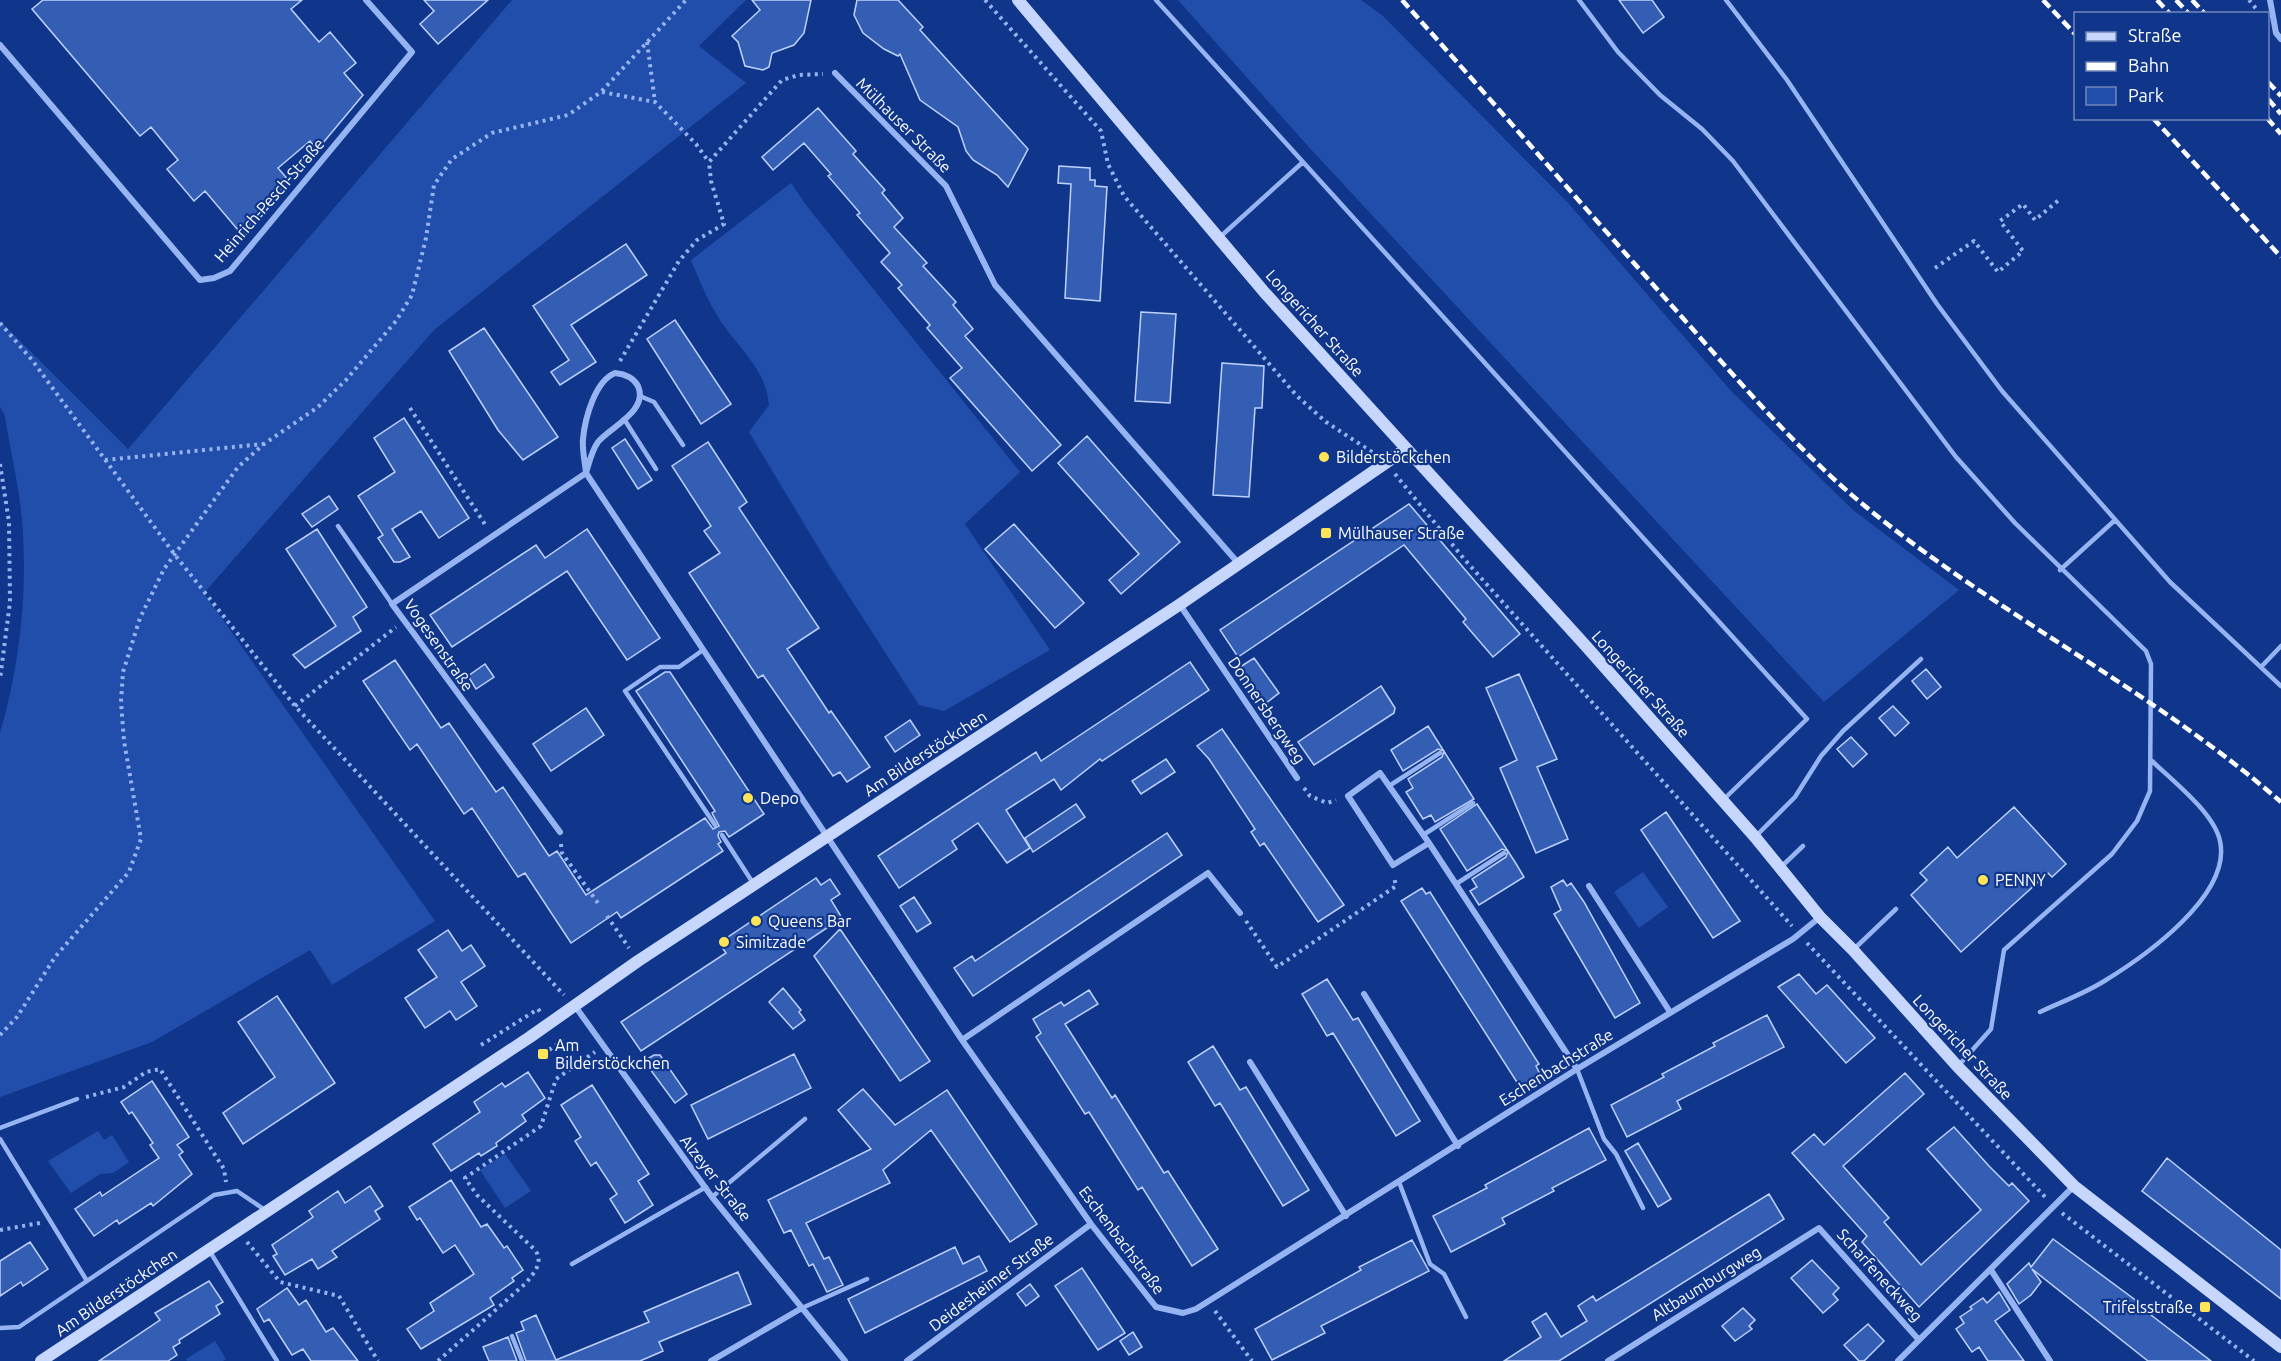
<svg xmlns="http://www.w3.org/2000/svg" width="2281" height="1361" viewBox="0 0 2281 1361" font-family="Ubuntu,sans-serif">
<style>
.green{fill:#214eab}
.building{fill:#345db4;stroke:#bed2fd;stroke-width:1.5}
.lines{fill:none;stroke-linecap:round;stroke-linejoin:round}
.path{stroke:#97b4f2;stroke-width:4;stroke-dasharray:3 4.5;stroke-linecap:butt}
.lane{stroke:#97b4f2;stroke-width:4.5}
.street{stroke:#97b4f2;stroke-width:6}
.secondary{stroke:#c6d6fc;stroke-width:12}
.rail{stroke:#fff;stroke-width:4.5;stroke-dasharray:10 4.5;stroke-linecap:butt}
.poi-dot{fill:#ffe458;stroke:#10368c;stroke-width:2}
.labels{text-anchor:middle;stroke-width:4.5;stroke-linejoin:round;paint-order:stroke}
.street-label{font-size:16px;fill:#fff;stroke:#10368c}
.poi-label{font-size:16px;fill:#fff;stroke:#10368c;text-anchor:start}
</style>
<rect width="100%" height="100%" fill="#10368c"/>
<path class="green" d="M 512,0 L 746,0 L 699,46 L 746,83 L 434,330 L 204,593 L 435,921 L 332,985 L 310,950 L 152,1042 L 0,1097 L 0,733 C 20,664 28,592 22,520 C 19,485 10,450 5,416 L 0,407 L 0,321 L 128,449 Z
M 1178,0 L 1361,0 L 1383,16 L 1568,203 L 1731,391 L 1853,510 L 1959,590 L 1824,702 L 1307,145 Z
M 791,183 L 806,205 L 1020,472 L 965,524 L 1050,650 L 944,711 L 919,705 L 827,562 L 749,432 L 769,405 C 766,373 746,355 727,330 C 711,309 701,284 691,260 Z
M 1643,872 L 1668,907 L 1639,928 L 1614,892 Z
M 98,1131 L 104,1140 L 112,1135 L 129,1162 L 113,1173 L 100,1174 L 71,1193 L 48,1161 Z
M 505,1154 L 531,1191 L 505,1208 L 480,1170 Z
M 215,1341 L 226,1359 L 223,1361 L 187,1361 L 186,1359 Z"/>
<path class="building" d="M 43,0 L 302,0 L 291,9 L 319,42 L 330,32 L 356,63 L 344,73 L 363,95 L 317,150 L 310,141 L 278,168 L 290,182 L 244,237 L 205,191 L 194,201 L 167,169 L 178,160 L 151,127 L 140,136 L 32,9 Z
M 424,0 L 488,0 L 438,44 L 420,24 L 434,11 Z
M 752,0 L 811,0 L 804,33 L 794,45 L 772,53 L 769,67 L 763,70 L 745,66 L 738,42 L 732,36 L 760,10 Z
M 857,0 L 898,0 L 923,27 L 920,30 L 1028,149 L 1008,187 L 997,175 L 973,160 L 966,151 L 958,127 L 920,100 L 900,54 L 898,56 L 884,49 L 863,33 L 854,15 Z
M 1619,0 L 1652,0 L 1664,17 L 1643,33 Z
M 818,108 L 856,151 L 853,154 L 885,190 L 882,193 L 903,218 L 894,227 L 927,263 L 923,266 L 956,302 L 953,305 L 973,329 L 965,336 L 1061,445 L 1032,471 L 950,378 L 962,368 L 927,328 L 930,325 L 898,288 L 902,285 L 881,262 L 890,253 L 857,215 L 860,213 L 828,176 L 831,174 L 804,143 L 773,170 L 762,157 Z
M 1059,166 L 1090,168 L 1090,180 L 1095,180 L 1095,186 L 1107,187 L 1100,301 L 1065,298 L 1071,184 L 1058,183 Z
M 626,244 L 647,275 L 571,325 L 596,362 L 560,385 L 551,372 L 569,360 L 533,306 Z
M 1141,312 L 1176,314 L 1170,403 L 1135,401 Z
M 675,320 L 731,404 L 701,424 L 647,339 Z
M 484,328 L 558,437 L 523,460 L 498,430 L 449,351 Z
M 1222,363 L 1264,366 L 1262,408 L 1255,408 L 1249,497 L 1213,495 Z
M 404,418 L 469,518 L 439,538 L 421,511 L 392,529 L 410,557 L 400,562 L 394,562 L 378,538 L 383,535 L 358,496 L 395,472 L 374,438 Z
M 1087,436 L 1180,542 L 1121,594 L 1109,580 L 1139,554 L 1058,463 Z
M 625,439 L 652,480 L 638,489 L 612,448 Z
M 708,442 L 747,502 L 739,508 L 819,628 L 787,649 L 829,713 L 831,711 L 870,767 L 847,782 L 840,772 L 833,776 L 763,675 L 758,678 L 689,573 L 720,553 L 704,531 L 711,526 L 672,466 Z
M 329,496 L 338,509 L 312,527 L 302,514 Z
M 1409,504 L 1520,634 L 1493,657 L 1463,622 L 1466,619 L 1404,545 L 1238,657 L 1220,630 Z
M 1014,524 L 1084,603 L 1055,628 L 985,549 Z
M 317,529 L 367,607 L 353,617 L 361,631 L 305,668 L 293,655 L 336,626 L 286,549 Z
M 587,529 L 660,638 L 627,660 L 567,571 L 452,647 L 430,615 L 536,545 L 545,558 Z
M 1254,658 L 1279,693 L 1265,704 L 1240,667 Z
M 395,660 L 441,728 L 449,723 L 496,792 L 503,787 L 549,856 L 557,851 L 586,895 L 705,818 L 713,829 L 719,826 L 712,813 L 715,811 L 636,691 L 665,672 L 670,672 L 764,814 L 729,837 L 725,831 L 719,832 L 718,836 L 721,842 L 718,844 L 723,851 L 621,918 L 617,912 L 571,943 L 525,873 L 518,877 L 472,808 L 464,814 L 417,744 L 410,750 L 363,681 Z
M 1190,662 L 1209,690 L 1102,761 L 1100,759 L 1061,790 L 1054,779 L 1006,810 L 1030,848 L 1007,863 L 978,823 L 952,841 L 957,849 L 899,888 L 878,856 L 1036,752 L 1041,761 Z
M 485,664 L 494,677 L 476,689 L 468,676 Z
M 1926,669 L 1941,687 L 1927,699 L 1912,681 Z
M 1519,674 L 1557,759 L 1537,767 L 1568,839 L 1536,853 L 1500,768 L 1517,760 L 1486,688 Z
M 1381,686 L 1395,708 L 1394,713 L 1314,765 L 1298,742 Z
M 1893,706 L 1909,723 L 1895,736 L 1879,718 Z
M 586,708 L 604,735 L 551,771 L 533,744 Z
M 910,720 L 920,735 L 895,752 L 885,737 Z
M 1428,726 L 1474,799 L 1435,822 L 1431,815 L 1423,819 L 1406,792 L 1413,788 L 1408,779 L 1442,757 L 1444,751 L 1438,749 L 1403,771 L 1391,750 Z
M 1222,729 L 1344,905 L 1318,922 L 1264,843 L 1260,846 L 1251,832 L 1255,829 L 1209,759 L 1197,746 Z
M 1851,737 L 1867,754 L 1853,767 L 1837,749 Z
M 1166,759 L 1175,772 L 1141,794 L 1132,781 Z
M 1076,804 L 1085,817 L 1033,852 L 1025,838 Z
M 1477,804 L 1515,862 L 1524,877 L 1479,905 L 1470,891 L 1477,887 L 1472,879 L 1506,857 L 1508,851 L 1502,849 L 1467,871 L 1440,829 Z
M 2014,807 L 2066,864 L 2052,877 L 2048,873 L 1961,952 L 1911,895 L 1927,880 L 1920,873 L 1948,847 L 1957,858 Z
M 1666,812 L 1740,921 L 1713,938 L 1641,830 Z
M 1167,833 L 1182,855 L 973,996 L 954,968 L 972,956 L 975,961 Z
M 816,878 L 821,885 L 830,879 L 840,894 L 831,900 L 842,918 L 641,1051 L 621,1022 L 726,953 L 719,943 Z
M 1563,880 L 1567,886 L 1571,883 L 1584,902 L 1640,1003 L 1615,1018 L 1554,914 L 1561,910 L 1551,887 Z
M 1422,888 L 1426,894 L 1430,892 L 1539,1064 L 1536,1066 L 1540,1074 L 1520,1087 L 1401,901 Z
M 914,897 L 931,923 L 917,932 L 900,906 Z
M 840,929 L 930,1061 L 900,1081 L 814,956 Z
M 448,930 L 462,951 L 471,945 L 485,966 L 461,982 L 477,1006 L 456,1020 L 450,1011 L 425,1028 L 405,998 L 437,977 L 418,950 Z
M 1799,974 L 1816,994 L 1827,985 L 1875,1038 L 1846,1063 L 1778,987 Z
M 1327,979 L 1353,1020 L 1358,1018 L 1420,1121 L 1396,1136 L 1333,1033 L 1327,1036 L 1302,994 Z
M 783,988 L 801,1010 L 799,1012 L 805,1020 L 793,1029 L 769,1002 Z
M 1089,990 L 1098,1004 L 1065,1024 L 1112,1098 L 1115,1095 L 1164,1173 L 1168,1171 L 1218,1249 L 1192,1266 L 1142,1187 L 1138,1190 L 1089,1112 L 1085,1114 L 1036,1037 L 1041,1033 L 1033,1019 L 1061,1002 L 1064,1006 Z
M 277,996 L 335,1083 L 243,1144 L 223,1113 L 275,1077 L 238,1022 Z
M 1767,1015 L 1784,1047 L 1677,1101 L 1681,1109 L 1627,1137 L 1611,1105 L 1664,1077 L 1662,1074 L 1715,1046 L 1713,1043 Z
M 1213,1046 L 1240,1090 L 1246,1087 L 1309,1190 L 1283,1206 L 1220,1103 L 1215,1106 L 1188,1062 Z
M 794,1054 L 811,1088 L 708,1139 L 691,1105 Z
M 654,1055 L 660,1055 L 687,1094 L 675,1103 L 644,1061 Z
M 528,1072 L 545,1098 L 522,1115 L 526,1121 L 496,1143 L 497,1146 L 481,1156 L 479,1153 L 451,1171 L 433,1144 L 480,1112 L 474,1102 L 502,1083 L 505,1087 Z
M 1905,1073 L 1924,1094 L 1843,1166 L 1889,1218 L 1884,1222 L 1921,1265 L 1981,1210 L 1927,1149 L 1954,1127 L 1989,1166 L 2009,1186 L 2012,1183 L 2029,1201 L 1919,1307 L 1862,1242 L 1867,1236 L 1792,1153 L 1814,1134 L 1824,1145 Z
M 152,1081 L 189,1137 L 177,1145 L 183,1152 L 179,1155 L 192,1174 L 153,1206 L 151,1203 L 119,1224 L 117,1220 L 94,1236 L 75,1209 L 100,1192 L 102,1196 L 159,1158 L 150,1145 L 153,1143 L 132,1112 L 129,1114 L 121,1102 Z
M 592,1085 L 649,1174 L 638,1181 L 653,1205 L 625,1223 L 610,1199 L 617,1194 L 596,1162 L 591,1166 L 575,1141 L 581,1137 L 561,1105 Z
M 863,1089 L 895,1125 L 947,1090 L 1037,1224 L 1010,1242 L 931,1130 L 883,1170 L 890,1183 L 806,1223 L 824,1259 L 829,1257 L 843,1285 L 827,1292 L 813,1264 L 809,1266 L 791,1230 L 784,1233 L 768,1200 L 871,1149 L 838,1110 Z
M 1589,1128 L 1606,1160 L 1552,1188 L 1554,1191 L 1502,1218 L 1505,1224 L 1451,1252 L 1433,1216 L 1487,1188 L 1485,1185 Z
M 1638,1143 L 1671,1199 L 1658,1207 L 1625,1151 Z
M 2167,1158 L 2281,1250 L 2281,1299 L 2142,1191 Z
M 451,1180 L 481,1227 L 487,1224 L 504,1248 L 507,1246 L 523,1270 L 512,1278 L 514,1281 L 490,1298 L 494,1305 L 421,1349 L 407,1329 L 434,1311 L 430,1303 L 474,1274 L 455,1245 L 443,1253 L 420,1218 L 417,1220 L 409,1207 Z
M 370,1186 L 383,1206 L 375,1211 L 380,1219 L 332,1251 L 337,1257 L 318,1269 L 312,1259 L 285,1275 L 273,1256 L 277,1254 L 272,1245 L 313,1217 L 309,1211 L 338,1191 L 345,1203 Z
M 1769,1194 L 1784,1219 L 1559,1361 L 1504,1361 L 1541,1337 L 1532,1322 L 1546,1313 L 1561,1337 L 1587,1321 L 1578,1306 L 1593,1296 L 1596,1301 Z
M 2053,1239 L 2153,1313 L 2151,1315 L 2211,1361 L 2148,1361 L 2032,1269 L 2041,1282 L 2031,1295 L 2019,1304 L 2007,1284 L 2029,1263 L 2031,1267 Z
M 1412,1240 L 1429,1271 L 1321,1326 L 1325,1333 L 1272,1360 L 1255,1329 L 1361,1270 L 1359,1267 Z
M 30,1242 L 48,1269 L 23,1286 L 21,1282 L 0,1296 L 0,1261 Z
M 955,1247 L 963,1264 L 979,1256 L 987,1271 L 865,1333 L 848,1299 Z
M 1812,1260 L 1839,1288 L 1833,1294 L 1838,1300 L 1823,1313 L 1791,1278 Z
M 1082,1268 L 1125,1333 L 1098,1350 L 1055,1286 Z
M 738,1272 L 751,1304 L 659,1342 L 663,1351 L 640,1361 L 526,1361 L 516,1333 L 524,1330 L 521,1322 L 536,1315 L 556,1360 L 649,1322 L 644,1312 Z
M 209,1281 L 223,1302 L 216,1306 L 220,1314 L 179,1340 L 180,1343 L 173,1347 L 177,1355 L 168,1361 L 99,1361 L 160,1320 L 155,1313 Z
M 1030,1284 L 1039,1296 L 1026,1306 L 1017,1294 Z
M 287,1288 L 299,1305 L 306,1300 L 326,1332 L 333,1328 L 358,1361 L 311,1361 L 303,1349 L 292,1355 L 269,1319 L 264,1322 L 257,1309 Z
M 1999,1292 L 2010,1310 L 1995,1321 L 2024,1361 L 1988,1361 L 1979,1347 L 1972,1352 L 1956,1329 L 1964,1323 L 1960,1317 L 1972,1309 L 1970,1307 L 1983,1298 L 1987,1303 Z
M 1743,1308 L 1755,1320 L 1749,1326 L 1752,1329 L 1735,1341 L 1722,1326 Z
M 1868,1324 L 1884,1341 L 1864,1361 L 1859,1361 L 1844,1345 Z
M 1133,1332 L 1142,1347 L 1129,1355 L 1120,1341 Z
M 508,1337 L 517,1361 L 489,1361 L 483,1347 Z"/>
<g class="lines">
<path class="path" d="M 985,0 L 1101,131 L 1108,164 L 1124,196 L 1297,396 L 1326,422 L 1375,454
M 2249,0 L 2258,11
M 647,42 L 655,102
M 602,92 L 655,102 L 696,144 L 709,162
M 1935,268 L 1974,241 L 1998,272 L 2023,251 L 2000,221 L 2023,204 L 2035,220 L 2060,199
M 0,323 L 32,360 L 175,555 L 295,706 L 564,995
M 620,361 L 679,261 L 697,240 L 724,224 L 711,181 L 709,162 L 782,80 L 799,75 L 823,74
M 410,408 L 486,526
M 105,460 L 263,444
M 0,464 L 9,522 L 10,602 L 0,679
M 1395,474 L 1465,560 L 1792,926
M 295,706 L 396,627
M 1304,788 L 1310,796 L 1327,803 L 1336,800
M 561,844 L 562,853 L 600,906
M 607,916 L 629,948
M 1246,921 L 1277,967 L 1396,886 L 1394,877
M 1807,943 L 2046,1198
M 0,1035 L 17,1017 L 55,957 L 129,872 L 141,839 L 124,741 L 121,702 L 123,672 L 140,618 L 164,569 L 238,467 L 264,444 L 318,407 L 346,380 L 396,321 L 412,295 L 426,238 L 434,185 L 452,159 L 492,133 L 568,115 L 601,92 L 686,0
M 481,1045 L 538,1009 L 541,1013
M 543,1054 L 562,1041 L 558,1036
M 86,1097 L 124,1087 L 146,1072 L 160,1069 L 224,1169 L 226,1182
M 2062,1213 L 2254,1361
M 0,1230 L 40,1223
M 247,1242 L 280,1282 L 339,1296 L 378,1361
M 1215,1311 L 1252,1361
M 438,1361 L 526,1283 C 534,1273 544,1262 535,1250 L 477,1195 L 465,1178 L 541,1126 L 556,1079 L 595,1052"/>
<path class="lane" d="M 1156,0 L 1303,162 L 1220,237
M 1579,0 L 1618,52 L 1660,95 L 1702,129 L 1733,161 L 1956,457 L 2015,523 L 2146,651 L 2151,664 L 2150,791 L 2137,821 L 2112,854 L 2004,950 L 1991,1029 L 1959,1065
M 1726,0 L 1787,80 L 1937,304 L 2002,391 L 2170,582 L 2281,686
M 1303,162 L 1807,719 L 1724,799
M 640,396 L 654,402 L 683,445
M 624,419 L 656,469
M 338,526 L 392,604
M 2060,570 L 2114,521
M 703,650 L 679,667 L 660,667 L 625,691 L 715,825
M 2261,667 L 2281,646
M 1389,786 L 1440,753
M 722,835 L 753,883
M 1423,835 L 1473,803
M 1755,837 L 1795,797 L 1821,756 L 1843,731 L 1921,659
M 1781,867 L 1803,846
M 1456,884 L 1504,853
M 1853,950 L 1896,909
M 2040,1012 C 2061,1002 2086,993 2106,980 C 2145,956 2232,895 2220,841 C 2214,813 2173,781 2152,761
M 1577,1069 L 1604,1139 L 1616,1154 L 1643,1208
M 0,1128 L 77,1099
M 0,1139 L 87,1281
M 1399,1182 L 1430,1264 L 1444,1274 L 1466,1317
M 712,1197 L 805,1119
M 209,1250 L 277,1361
M 572,1264 L 706,1187
M 802,1308 L 867,1279
M 0,1328 L 19,1327 L 214,1195 L 237,1191 L 265,1210
M 512,1336 L 522,1361"/>
<path class="street" d="M 2270,0 L 2276,33 L 2281,39
M 0,45 L 200,280 L 214,278 L 230,271 L 412,52 L 366,0
M 835,73 L 946,186 L 995,285 L 1239,564
M 615,373 C 625,374 633,377 638,386 C 649,411 610,427 598,442 C 592,450 589,463 586,473 C 585,462 582,450 583,439 C 585,418 595,381 615,373 Z
M 1180,605 L 1297,778
M 560,832 L 392,604 L 586,473 L 962,1040 L 1091,1224 L 1156,1307 L 1183,1313 L 1196,1309 L 1577,1069 L 1793,939 L 1820,917
M 1429,843 L 1393,865 L 1348,796 L 1380,773 L 1429,843 L 1577,1069
M 1589,886 L 1670,1012
M 1364,994 L 1458,1146
M 575,1006 L 712,1197 L 845,1361
M 962,1040 L 1208,873 L 1240,913
M 1250,1062 L 1346,1216
M 1991,1270 L 2050,1361
M 711,1361 L 802,1308
M 907,1361 L 1091,1224
M 1608,1361 L 1819,1228 L 1919,1340
M 1898,1361 L 2074,1186"/>
<path class="secondary" d="M 1018,0 L 1265,293 L 1585,645 L 1755,837 L 1820,917 L 1853,950 L 1958,1067 L 2074,1186 L 2281,1347
M 41,1361 L 530,1037 L 638,961 L 1179,605 L 1406,449"/>
<path class="rail" d="M 1402,0 C 1493,102 1582,205 1673,307 C 1733,374 1791,444 1860,502 C 1992,612 2151,689 2281,802
M 2043,0 L 2076,35
M 2157,0 L 2170,14
M 2176,0 L 2189,14
M 2192,0 L 2205,14
M 2268,82 L 2281,96
M 2268,99 L 2281,114
M 2153,118 L 2281,257
M 2267,118 L 2281,134"/>
</g>
<g class="poi-dot">
<circle cx="1324" cy="457" r="6"/>
<rect x="1320" y="527" width="12" height="12" rx="3"/>
<circle cx="748" cy="798" r="6"/>
<circle cx="1983" cy="880" r="6"/>
<circle cx="756" cy="921" r="6"/>
<circle cx="724" cy="942" r="6"/>
<rect x="537" y="1048" width="12" height="12" rx="3"/>
<rect x="2199" y="1301" width="12" height="12" rx="3"/>
</g>
<g class="labels">
<g class="street-label">
<text transform="translate(904 125) rotate(45)" y="6">Mülhauser Straße</text>
<text transform="translate(269 200) rotate(-49)" y="6">Heinrich-Pesch-Straße</text>
<text transform="translate(1315 323) rotate(48)" y="6">Longericher Straße</text>
<text transform="translate(439 645) rotate(55)" y="6">Vogesenstraße</text>
<text transform="translate(1641 684) rotate(48)" y="6">Longericher Straße</text>
<text transform="translate(1267 710) rotate(56)" y="6">Donnersbergweg</text>
<text transform="translate(925 753) rotate(-33)" y="6">Am Bilderstöckchen</text>
<text transform="translate(1963 1047) rotate(47)" y="6">Longericher Straße</text>
<text transform="translate(1556 1067) rotate(-32)" y="6">Eschenbachstraße</text>
<text transform="translate(716 1178) rotate(52)" y="6">Alzeyer Straße</text>
<text transform="translate(1122 1240) rotate(53)" y="6">Eschenbachstraße</text>
<text transform="translate(1880 1275) rotate(48)" y="6">Scharfeneckweg</text>
<text transform="translate(991 1282) rotate(-37)" y="6">Deidesheimer Straße</text>
<text transform="translate(1706 1283) rotate(-32)" y="6">Altbaumburgweg</text>
<text transform="translate(116 1292) rotate(-34)" y="6">Am Bilderstöckchen</text>
</g>
<g class="poi-label">
<text x="1336" y="463">Bilderstöckchen</text>
<text x="1338" y="539">Mülhauser Straße</text>
<text x="760" y="804">Depo</text>
<text x="1995" y="886">PENNY</text>
<text x="768" y="927">Queens Bar</text>
<text x="736" y="948">Simitzade</text>
<text x="555" y="1051">Am<tspan x="555" dy="18">Bilderstöckchen</tspan></text>
<text x="2193" y="1313" text-anchor="end">Trifelsstraße</text>
</g>
</g>
<rect x="2074" y="12" width="195" height="108" fill="#10368c" stroke="#7086ba" stroke-width="1.5"/>
<rect x="2086" y="32" width="30" height="9" fill="#c6d6fc" stroke="#7086ba" stroke-width="1.5"/>
<text x="2128" y="42" font-size="18" fill="#ffffff">Straße</text>
<rect x="2086" y="62" width="30" height="9" fill="#ffffff" stroke="#7086ba" stroke-width="1.5"/>
<text x="2128" y="72" font-size="18" fill="#ffffff">Bahn</text>
<rect x="2086" y="87" width="30" height="18" fill="#214eab" stroke="#7086ba" stroke-width="1.5"/>
<text x="2128" y="102" font-size="18" fill="#ffffff">Park</text>
</svg>
